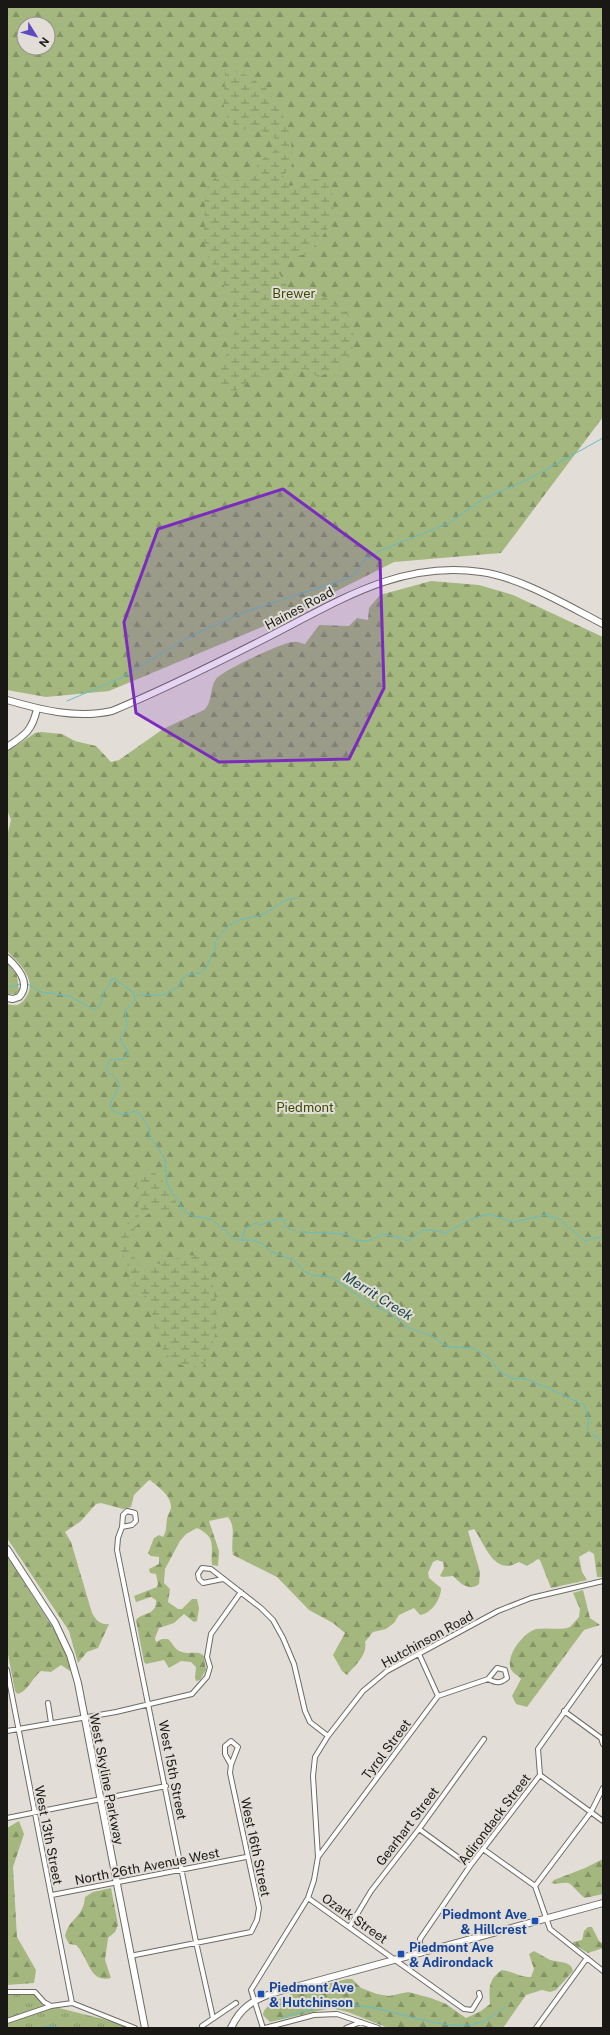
<svg xmlns="http://www.w3.org/2000/svg" width="610" height="2035" viewBox="0 0 610 2035" font-family="'Public Sans',sans-serif">
<style>
.forest{fill:url(#forest-firs);fill-rule:evenodd}
.wetland{fill:url(#wetland-marsh)}
.park{fill:url(#park-tufts)}
.lines{fill:none;stroke-linecap:round;stroke-linejoin:round}
.stream{stroke:#64bdc8;stroke-width:1}
.street-casing{stroke:#6e6a64;stroke-width:6}
.secondary-casing{stroke:#6e6a64;stroke-width:8}
.street{stroke:#fff;stroke-width:4}
.secondary{stroke:#fff;stroke-width:6}
.marked{fill:#7b2cbf;fill-opacity:0.2;stroke:#7b2cbf;stroke-width:3;stroke-linejoin:round}
.transit-dot{fill:#1a4fb4;stroke:#e2ded7;stroke-width:1.5}
.labels{text-anchor:middle;stroke-width:4;stroke-linejoin:round;paint-order:stroke}
.park-label{font-size:13px;fill:#3a4b03;stroke:#e2ded7}
.street-label{font-size:13px;fill:#191815;stroke:#e2ded7}
.transit-label{font-size:13px;font-weight:bold;fill:#164399;stroke:#e2ded7;text-anchor:start}
.water-label{font-size:14px;font-style:italic;fill:#1d474b;stroke:#e2ded7}
</style>
<defs>
<pattern id="forest-firs" width="22" height="20" patternUnits="userSpaceOnUse"><rect width="22" height="20" fill="#a3b77e"/><path d="M5 1l3.5 6h-7zM16 11l3.5 6h-7z" fill="#849466"/></pattern>
<pattern id="wetland-marsh" width="20" height="14" patternUnits="userSpaceOnUse"><rect width="20" height="14" fill="#a3b77e"/><path d="M1 5h8M5 5V1M11 12h8M15 12V8" fill="none" stroke="#849466"/></pattern>
<pattern id="park-tufts" width="24" height="20" patternUnits="userSpaceOnUse"><rect width="24" height="20" fill="#a3b77e"/><path d="M3 7l-1-3M5 7V3M7 7l1-3M15 17l-1-3M17 17v-4M19 17l1-3" fill="none" stroke="#849466"/></pattern>
</defs>
<rect width="100%" height="100%" fill="#e2ded7"/>
<path class="forest" d="M 7,7 L 603,7 L 603,417 L 501,553 L 394,562 L 281,619 L 109,691 L 46,697 L 7,690 ZM 24,24 L 48,24 L 48,48 L 24,48 Z
M 431,581 L 479,585 L 513,595 L 603,637 L 603,1577 L 597,1577 L 594,1554 L 589,1551 L 579,1557 L 582,1572 L 587,1580 L 551,1588 L 540,1560 L 538,1559 L 527,1566 L 519,1562 C 494,1577 485,1544 474,1529 L 468,1531 L 480,1572 L 479,1584 C 469,1592 460,1583 453,1576 L 443,1577 L 440,1576 L 444,1568 L 443,1562 L 437,1560 L 433,1562 L 428,1573 L 429,1578 L 441,1588 C 441,1599 432,1613 420,1615 L 414,1608 L 399,1615 L 394,1623 L 386,1629 L 373,1632 L 365,1642 C 368,1655 355,1665 347,1675 L 342,1671 L 333,1655 L 345,1633 L 333,1623 L 309,1610 L 277,1577 L 233,1555 C 230,1542 237,1528 228,1517 L 209,1521 L 219,1551 L 218,1566 L 212,1565 C 210,1547 218,1538 197,1528 L 186,1534 L 180,1541 L 165,1569 L 164,1583 L 170,1589 L 168,1602 L 178,1609 L 182,1609 L 192,1599 L 197,1599 L 199,1608 L 197,1621 L 194,1622 L 184,1614 L 174,1623 L 159,1628 L 155,1638 L 156,1642 L 162,1639 L 168,1639 C 173,1643 174,1650 182,1652 C 190,1655 197,1650 204,1656 L 206,1670 L 200,1680 L 196,1681 L 195,1678 L 196,1667 L 191,1662 L 181,1661 L 169,1668 L 164,1660 L 146,1664 L 144,1662 L 136,1620 C 142,1612 157,1616 156,1600 L 151,1597 L 136,1602 L 134,1596 L 157,1587 L 158,1584 L 156,1574 L 150,1573 L 149,1569 L 159,1564 L 159,1557 L 151,1556 L 148,1553 L 154,1538 L 159,1535 L 163,1537 C 167,1531 166,1525 167,1519 C 168,1514 171,1511 171,1507 C 171,1495 158,1487 150,1480 L 148,1481 L 134,1495 L 131,1507 L 123,1509 L 101,1503 L 96,1504 L 81,1521 L 65,1532 L 71,1542 L 92,1613 C 96,1620 100,1625 109,1624 L 98,1648 L 87,1652 L 78,1663 L 69,1631 L 7,1538 L 7,1004 C 15,1006 19,1006 24,1000 C 40,982 20,964 7,951 L 7,836 L 11,820 L 7,810 L 7,752 L 35,733 L 41,732 L 62,734 L 75,741 L 96,746 L 111,762 L 119,760 L 163,729 L 204,710 C 213,702 209,689 216,679 C 222,671 283,642 293,642 C 298,641 301,644 305,644 L 319,625 L 349,626 L 357,618 L 368,620 L 369,608 L 380,595 Z
M 7,963 L 17,975 L 19,991 L 15,994 L 7,994 Z
M 7,1556 L 60,1639 L 71,1668 L 70,1671 L 61,1665 L 51,1672 L 41,1671 C 32,1678 29,1690 18,1694 L 15,1691 L 7,1649 Z
M 583,1590 L 590,1618 L 600,1625 L 584,1630 L 527,1707 L 516,1704 L 512,1696 L 521,1679 C 519,1676 514,1674 512,1671 C 503,1658 524,1632 536,1629 C 548,1627 560,1631 570,1627 L 579,1617 L 580,1609 L 573,1593 Z
M 19,1821 L 24,1834 L 13,1867 L 17,1937 L 36,1970 L 34,1983 L 7,1985 L 7,1828 Z
M 603,1859 L 603,1894 L 585,1898 C 579,1894 571,1883 568,1883 C 562,1882 557,1885 551,1883 L 554,1880 L 585,1868 Z
M 111,1888 L 118,1925 L 115,1932 L 108,1938 L 105,1960 L 111,1978 C 89,1984 89,1957 76,1945 L 69,1944 L 65,1936 C 70,1916 83,1919 85,1897 L 93,1892 Z
M 588,1927 L 592,1927 L 599,1941 L 603,1944 L 603,1948 L 588,1953 L 573,1944 L 573,1942 L 582,1940 L 584,1931 Z
M 534,1951 L 550,1960 L 566,1963 L 571,1966 L 573,1971 L 556,1990 L 550,1992 L 542,1990 L 526,1995 L 503,2028 L 388,2028 L 348,2012 L 331,2008 L 270,2022 L 263,2015 C 265,1995 330,1984 347,1979 L 352,1979 L 361,1988 L 377,1994 L 389,1996 L 408,1992 L 431,1998 L 446,2004 L 466,2018 L 481,2011 L 490,2004 C 489,1989 488,1979 502,1970 C 511,1971 522,1978 531,1977 L 534,1969 L 529,1954 Z"/>
<path class="wetland" d="M 230,70 L 248,76 L 266,88 L 280,109 L 291,137 L 292,166 L 281,178 L 290,186 L 315,179 L 324,179 L 332,193 L 334,212 L 328,228 L 317,244 L 306,254 L 293,257 L 279,272 L 284,283 L 292,290 L 305,286 C 320,296 340,303 350,318 C 352,321 353,327 353,330 C 359,356 339,369 318,377 L 306,369 L 272,373 L 249,380 L 237,390 L 224,393 L 215,384 L 239,321 L 218,273 L 208,257 L 204,239 L 205,201 L 208,184 L 216,177 L 234,181 L 257,173 L 257,163 L 278,148 L 278,141 C 267,131 257,128 242,130 C 238,127 232,124 229,120 C 219,108 226,87 225,72 Z
M 149,1168 C 160,1177 176,1195 178,1210 C 172,1210 165,1209 159,1210 C 142,1212 131,1232 128,1247 L 140,1266 L 147,1267 L 188,1255 L 203,1256 C 210,1265 211,1274 213,1285 C 220,1321 219,1335 202,1368 C 194,1367 183,1367 177,1363 C 154,1350 154,1322 150,1299 L 130,1285 C 135,1266 113,1250 122,1231 C 125,1224 134,1218 139,1212 L 136,1194 L 137,1179 Z"/>
<path class="park" d="M 7,1992 L 35,1992 L 51,2006 L 139,2028 L 7,2028 Z"/>
<g class="lines">
<path class="stream" d="M 67,701 L 121,678 L 187,638 L 242,613 L 346,579 L 355,574 L 364,560 L 371,558 L 377,552 L 449,523 L 483,499 L 531,478 L 603,438
M 248,918 L 262,915 L 286,900 L 297,898
M 26,983 L 41,992 L 70,996 L 94,1010 L 101,1005 L 104,990 L 110,985 L 111,979 L 115,979 L 134,993 L 135,1000 L 125,1011 L 127,1027 L 120,1036 L 122,1043 L 128,1051 L 128,1054 L 123,1059 L 110,1060 L 106,1068 C 107,1076 119,1076 119,1085 C 118,1092 111,1099 110,1106 C 114,1115 126,1116 134,1111 L 140,1114 L 149,1128 L 150,1138 L 155,1143 L 165,1159 L 167,1184 L 178,1200 L 182,1210 L 193,1216 L 211,1219 L 236,1240 L 253,1240 L 261,1243 L 272,1252 L 292,1259 L 307,1273 L 316,1276 L 327,1276 L 334,1279 L 375,1307 L 385,1310 L 409,1328 L 430,1335 L 448,1347 L 473,1348 L 489,1358 L 500,1372 L 513,1379 L 522,1378 L 551,1389
M 7,987 L 21,984
M 137,995 L 163,995 L 180,986 L 180,981 L 187,975 L 200,973 L 207,967 L 211,956 L 215,950 L 215,942 C 225,928 231,921 247,918
M 299,1232 L 346,1234 L 355,1240 L 364,1241 L 371,1240 L 383,1234 L 397,1237 L 408,1241 C 412,1239 414,1236 418,1233 C 426,1228 437,1231 446,1233 L 469,1220 L 481,1216 L 489,1214 L 513,1222 L 546,1215 L 559,1219 L 585,1241 L 603,1236
M 242,1239 L 245,1228 L 256,1223 L 260,1225 L 280,1218 L 283,1219 L 287,1228 L 294,1231
M 552,1390 L 584,1405 L 589,1419 L 587,1429
M 589,1432 L 603,1442
M 282,2019 L 284,2017 C 305,2011 327,2004 350,2005 C 390,2006 446,2035 482,2022 C 490,2019 498,2011 506,2007
M 42,2028 L 47,2026 L 62,2028"/>
<defs>
<path id="street" d="M 127,1511 L 135,1513 L 136,1521 L 132,1525 L 122,1527 L 123,1515 Z
M 122,1527 L 118,1538 L 117,1550 L 196,1942 L 213,2018
M 223,1579 L 203,1583 L 199,1579 L 198,1574 L 202,1568 L 211,1569 L 261,1608 L 273,1620 L 283,1638 L 294,1664 L 305,1711 L 310,1722 L 328,1736
M 419,1654 L 438,1696
M 7,1670 L 72,2003
M 48,1703 L 51,1723
M 564,1711 L 601,1738 L 603,1744
M 7,1731 L 116,1712 L 192,1694 L 207,1677 L 210,1667 L 207,1657 L 211,1634 L 241,1592
M 231,1741 L 238,1747 L 231,1765 L 225,1754 L 225,1746 Z
M 540,1775 L 603,1821
M 7,1818 L 166,1786
M 419,1829 L 470,1866
M 483,1849 L 535,1886 L 550,1929 L 603,1971
M 318,1857 L 438,1696 L 488,1679 L 497,1668 L 505,1670 L 507,1678 C 500,1684 496,1683 488,1679
M 535,1886 L 591,1812 L 603,1788
M 52,1895 L 246,1857
M 308,1898 L 464,2009 L 472,2010 L 480,1997 L 479,1993
M 350,1926 L 371,1891 L 419,1829 L 484,1739
M 420,1951 L 420,1939 L 470,1866 L 540,1775 L 538,1749 L 603,1658
M 130,1956 L 251,1932 L 257,1920 L 259,1908 L 230,1773 L 231,1765
M 7,1992 L 35,1992 L 44,2002 L 51,2006
M 7,2021 L 51,2006 L 72,2003 L 135,2028
M 202,2026 L 236,2003
M 263,2028 L 251,1990 L 308,1898 L 314,1880 L 318,1857 L 313,1776 L 315,1757 L 328,1736 L 363,1691 L 387,1671 L 498,1611 L 531,1598 L 603,1581
M 265,2028 L 314,2015 L 337,2014 L 378,2028
M 346,2028 L 361,2022
M 536,2028 L 587,1958"/>
<path id="secondary" d="M 7,700 C 41,710 77,719 112,711 C 165,689 217,663 268,637 C 337,602 400,560 481,572 C 520,577 568,606 603,624
M 7,747 C 25,735 32,731 37,709
M 7,958 C 17,967 32,983 19,997 L 13,999 L 7,998
M 7,1549 L 55,1623 L 70,1655 L 78,1683 L 145,2028
M 231,2028 C 240,2008 253,2000 273,1993 L 603,1903"/>
</defs>
<use href="#street" class="street-casing"/>
<use href="#secondary" class="secondary-casing"/>
<use href="#street" class="street"/>
<use href="#secondary" class="secondary"/>
</g>
<path class="marked" d="M 283,489 L 380,560 L 384,688 L 349,759 L 219,762 L 136,713 L 124,622 L 158,529 Z"/>
<g class="transit-dot">
<rect x="531" y="1917" width="8" height="8" rx="2"/>
<rect x="397" y="1950" width="8" height="8" rx="2"/>
<rect x="257" y="1990" width="8" height="8" rx="2"/>
</g>
<g class="labels">
<g class="park-label">
<text x="294" y="298">Brewer</text>
<text x="305" y="1112">Piedmont</text>
</g>
<g class="street-label">
<text transform="translate(299 608) rotate(-28)" y="5">Haines Road</text>
<text transform="translate(427 1639) rotate(-29)" y="5">Hutchinson Road</text>
<text transform="translate(386 1749) rotate(-53)" y="5">Tyrol Street</text>
<text transform="translate(173 1770) rotate(79)" y="5">West 15th Street</text>
<text transform="translate(107 1779) rotate(79)" y="5">West Skyline Parkway</text>
<text transform="translate(494 1819) rotate(-53)" y="5">Adirondack Street</text>
<text transform="translate(407 1826) rotate(-53)" y="5">Gearhart Street</text>
<text transform="translate(49 1835) rotate(79)" y="5">West 13th Street</text>
<text transform="translate(256 1847) rotate(78)" y="5">West 16th Street</text>
<text transform="translate(147 1866) rotate(-11)" y="5">North 26th Avenue West</text>
<text transform="translate(355 1918) rotate(35)" y="5">Ozark Street</text>
</g>
<g class="transit-label">
<text x="527" y="1919" text-anchor="end">Piedmont Ave<tspan x="527" dy="15">&amp; Hillcrest</tspan></text>
<text x="409" y="1952">Piedmont Ave<tspan x="409" dy="15">&amp; Adirondack</tspan></text>
<text x="269" y="1992">Piedmont Ave<tspan x="269" dy="15">&amp; Hutchinson</tspan></text>
</g>
<g class="water-label">
<text transform="translate(378 1296) rotate(32)" y="5">Merrit Creek</text>
</g>
</g>
<rect width="610" height="2035" fill="none" stroke="#191815" stroke-width="16"/>
<g transform="translate(36 36) rotate(127)"><circle r="19" fill="#e2ded7" stroke="#928f89"/>
<path d="M0-3L7 15L0 10L-7 15Z" fill="#604ac2"/>
<text y="-6" font-size="11" font-weight="bold" text-anchor="middle" fill="#191815">N</text>
</g>
</svg>
